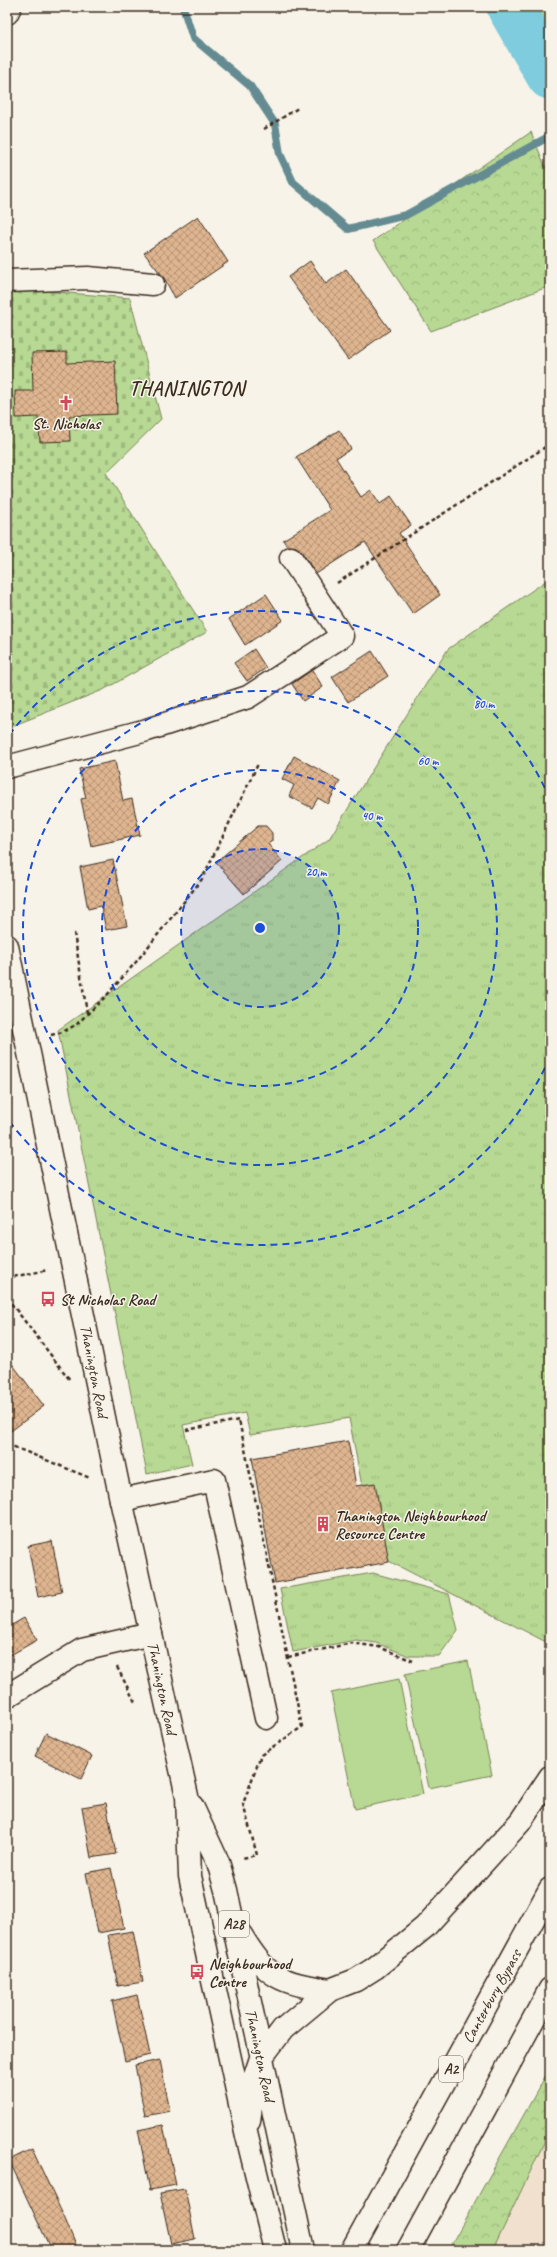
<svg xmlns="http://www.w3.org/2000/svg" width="557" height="2257" viewBox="0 0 557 2257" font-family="Caveat,sans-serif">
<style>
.built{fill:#f0e0cd}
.grass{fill:#b7d993;stroke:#798258}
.forest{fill:url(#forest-crowns);stroke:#798258}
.cemetery{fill:url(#cemetery-stones);stroke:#798258}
.park{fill:url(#park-tufts);stroke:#798258}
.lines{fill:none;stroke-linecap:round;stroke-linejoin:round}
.stream{stroke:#638b91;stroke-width:8}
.river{stroke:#7eccdd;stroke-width:47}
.building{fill:url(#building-cross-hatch);stroke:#3b2a1e}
.minor-casing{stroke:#3b2a1e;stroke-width:25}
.highway-casing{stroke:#3b2a1e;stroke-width:25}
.path{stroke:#3b2a1e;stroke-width:2.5;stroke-dasharray:4 3;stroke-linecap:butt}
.minor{stroke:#f7f3e8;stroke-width:22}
.highway{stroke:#f7f3e8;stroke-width:22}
.ring{fill:none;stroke:#1d4ed8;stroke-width:2;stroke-dasharray:7 5}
.labels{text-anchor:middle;stroke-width:3;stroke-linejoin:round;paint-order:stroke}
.shield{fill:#f7f3e8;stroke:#73665b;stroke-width:1}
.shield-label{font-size:15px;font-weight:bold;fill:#3b2a1e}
.poi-label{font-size:16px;font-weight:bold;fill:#3b2a1e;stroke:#f7f3e8;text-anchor:start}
.street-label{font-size:16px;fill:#3b2a1e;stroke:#f7f3e8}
.district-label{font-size:20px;font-weight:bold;letter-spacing:1px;fill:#3b2a1e;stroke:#f7f3e8}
.centre{fill:#1d4ed8;stroke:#f7f3e8;stroke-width:2}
.ring-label{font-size:12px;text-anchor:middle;font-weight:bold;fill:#1d4ed8;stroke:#f7f3e8;stroke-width:3;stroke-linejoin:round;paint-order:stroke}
</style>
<defs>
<pattern id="forest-crowns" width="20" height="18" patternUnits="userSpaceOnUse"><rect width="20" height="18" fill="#b7d993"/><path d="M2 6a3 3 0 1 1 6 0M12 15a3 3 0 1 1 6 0" fill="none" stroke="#9eba7e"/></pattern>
<pattern id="cemetery-stones" width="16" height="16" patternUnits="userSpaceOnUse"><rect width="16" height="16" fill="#b7d993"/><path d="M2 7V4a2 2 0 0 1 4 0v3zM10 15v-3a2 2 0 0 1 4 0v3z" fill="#9eba7e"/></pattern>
<pattern id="park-tufts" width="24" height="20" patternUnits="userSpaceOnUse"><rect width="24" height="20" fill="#b7d993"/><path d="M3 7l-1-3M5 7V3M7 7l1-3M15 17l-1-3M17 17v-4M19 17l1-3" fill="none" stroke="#9eba7e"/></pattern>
<pattern id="building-cross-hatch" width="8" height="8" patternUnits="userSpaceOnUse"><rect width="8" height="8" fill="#deb58f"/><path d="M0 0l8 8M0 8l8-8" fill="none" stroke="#b59374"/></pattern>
</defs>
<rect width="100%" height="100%" fill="#f7f3e8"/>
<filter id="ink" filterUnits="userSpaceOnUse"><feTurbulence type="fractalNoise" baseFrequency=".025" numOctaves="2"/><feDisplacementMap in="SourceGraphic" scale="8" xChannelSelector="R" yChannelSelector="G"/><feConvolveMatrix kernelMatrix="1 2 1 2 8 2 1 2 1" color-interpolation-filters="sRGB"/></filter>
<g filter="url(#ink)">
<path class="built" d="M 550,2130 L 550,2250 L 493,2250 Z"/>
<path class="grass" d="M 538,7 L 550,7 L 550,35 Z
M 468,1661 L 492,1775 L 429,1788 L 405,1674 Z
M 399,1679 L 423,1794 L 355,1809 L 331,1693 Z"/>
<path class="forest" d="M 531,132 L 550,178 L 550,286 L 431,331 L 373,241 Z
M 550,2068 L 550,2130 L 493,2250 L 448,2250 Z"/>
<path class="cemetery" d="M 18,289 L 130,298 L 161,419 L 106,473 L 207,632 L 103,690 L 7,728 L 7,290 Z"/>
<path class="park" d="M 550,578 L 550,1644 L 375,1554 L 349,1418 L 250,1435 L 245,1413 L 183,1425 L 192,1464 L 147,1474 L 58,1030 L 329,839 L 448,649 Z
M 373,1573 L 449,1594 L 458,1630 L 439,1656 L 409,1656 L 376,1643 L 356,1640 L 293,1652 L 280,1589 Z"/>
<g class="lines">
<path class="stream" d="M 183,7 L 193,38 L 250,86 L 275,124 L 280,154 L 293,182 L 348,229 L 406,215 L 550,136"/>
<path class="river" d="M 510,7 L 550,76"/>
</g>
<path class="building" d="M 198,216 L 228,262 L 175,298 L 164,278 L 144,253 Z
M 310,261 L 326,284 L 346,269 L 390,330 L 348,360 L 288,277 Z
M 67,352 L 67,363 L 115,361 L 117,414 L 69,416 L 70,441 L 40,442 L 38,417 L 16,418 L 15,391 L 33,391 L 32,353 Z
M 339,430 L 351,449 L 336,458 L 361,497 L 371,490 L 380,504 L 391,496 L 411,525 L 399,533 L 440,595 L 413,614 L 365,542 L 316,574 L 301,551 L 296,547 L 287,546 L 283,540 L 330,510 L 296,457 Z
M 266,594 L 283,620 L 245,645 L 229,619 Z
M 254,649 L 266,668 L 247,681 L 234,663 Z
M 372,651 L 388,676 L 348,702 L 332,677 Z
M 312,670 L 323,687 L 303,701 L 292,684 Z
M 294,756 L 340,781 L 328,804 L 318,798 L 312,808 L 289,796 L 294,785 L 282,779 Z
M 115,761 L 123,801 L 132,799 L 140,835 L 91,846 L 81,799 L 86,798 L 79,769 Z
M 258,826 L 266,826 L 272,833 L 272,841 L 268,844 L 282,861 L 244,894 L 216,862 Z
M 113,860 L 127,926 L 106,930 L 101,906 L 88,909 L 80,867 Z
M 7,1357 L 44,1406 L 7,1434 Z
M 348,1441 L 356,1486 L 375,1483 L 389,1562 L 275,1583 L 252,1458 Z
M 52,1541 L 62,1592 L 38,1597 L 28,1546 Z
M 24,1618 L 37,1640 L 7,1657 L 7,1628 Z
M 46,1733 L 92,1756 L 81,1779 L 35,1756 Z
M 106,1803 L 116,1854 L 91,1858 L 82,1807 Z
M 111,1868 L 124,1928 L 98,1933 L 86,1873 Z
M 133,1931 L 143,1982 L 118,1986 L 108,1935 Z
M 137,1995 L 150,2055 L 125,2061 L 112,2001 Z
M 160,2060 L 170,2111 L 145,2116 L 135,2065 Z
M 163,2125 L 176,2185 L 150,2190 L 138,2130 Z
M 32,2149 L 65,2219 L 78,2250 L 51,2250 L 9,2160 Z
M 185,2189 L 195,2239 L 171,2244 L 160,2193 Z"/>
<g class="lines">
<defs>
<path id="minor" d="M 7,13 L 10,7
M 7,281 L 88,278 L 153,284
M 7,767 L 147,730 L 248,697 L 342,636 L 291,558
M 121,1500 L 214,1480 L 266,1718
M 7,1696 L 82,1650 L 151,1634"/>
<path id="highway" d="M 7,946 L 121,1500 L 187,1796 L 190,1876 L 247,2136 L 275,2250
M 192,1806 L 218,1862 L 226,1890 L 303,2250
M 241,1935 C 267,1978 280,1983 330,1990
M 249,2121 L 255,2076 L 261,2058 L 283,2029 L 330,1990 L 356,1980 L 375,1968 L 425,1927 L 520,1822 L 550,1777
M 352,2250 L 550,1889
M 408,2250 L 550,1989"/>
</defs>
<use href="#minor" class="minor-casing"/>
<use href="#highway" class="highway-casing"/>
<path class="path" d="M 264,129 L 298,108
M 337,583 L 550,444
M 74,933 L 87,1013
M 51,1035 L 63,1032 L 77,1024 L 107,995 L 136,962 L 202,879 L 258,764
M 7,1278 L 48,1270
M 7,1298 L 70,1380
M 186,1430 L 239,1420 L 302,1727 L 261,1755 L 243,1804 L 257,1855 L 242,1858
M 7,1444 L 90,1478
M 288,1657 L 352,1643 L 379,1647 L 413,1661
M 117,1667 L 135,1702"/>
<use href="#minor" class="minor"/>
<use href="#highway" class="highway"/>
</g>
</g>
<circle cx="260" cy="928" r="79" fill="#1d4ed8" fill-opacity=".12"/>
<g class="ring">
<circle cx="260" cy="928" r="79"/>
<circle cx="260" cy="928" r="158"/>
<circle cx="260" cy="928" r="237"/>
<path d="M550 1057A317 317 0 0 1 9 1121M9 735A317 317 0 0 1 550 799"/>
</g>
<defs>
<symbol id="church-bare" viewBox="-9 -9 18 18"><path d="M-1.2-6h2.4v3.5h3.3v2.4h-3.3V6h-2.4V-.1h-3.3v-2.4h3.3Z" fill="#d1495b" stroke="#f7f3e8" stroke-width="2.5" paint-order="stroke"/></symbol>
<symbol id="bus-bare" viewBox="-9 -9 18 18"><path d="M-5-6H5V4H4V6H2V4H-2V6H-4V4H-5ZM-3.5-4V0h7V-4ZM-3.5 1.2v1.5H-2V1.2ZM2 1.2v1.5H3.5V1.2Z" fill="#d1495b" stroke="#f7f3e8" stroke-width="2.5" paint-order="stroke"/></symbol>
<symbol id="building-bare" viewBox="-9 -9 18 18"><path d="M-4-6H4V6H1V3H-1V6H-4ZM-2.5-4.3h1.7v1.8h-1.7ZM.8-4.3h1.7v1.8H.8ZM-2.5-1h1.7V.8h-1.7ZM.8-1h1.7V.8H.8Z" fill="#d1495b" stroke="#f7f3e8" stroke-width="2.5" paint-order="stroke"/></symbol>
</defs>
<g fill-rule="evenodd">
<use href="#church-bare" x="55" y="392" width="22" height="22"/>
<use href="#bus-bare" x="37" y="1288" width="22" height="22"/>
<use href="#building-bare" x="312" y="1513" width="22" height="22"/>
<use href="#bus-bare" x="186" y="1961" width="22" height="22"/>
</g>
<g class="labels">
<g class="shield">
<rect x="219" y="1911" width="30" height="26" rx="3"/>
<rect x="439" y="2056" width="24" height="26" rx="3"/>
</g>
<g class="shield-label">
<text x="234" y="1929">A28</text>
<text x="451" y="2074">A2</text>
</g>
<g class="poi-label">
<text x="66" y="429" text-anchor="middle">St. Nicholas</text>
<text x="60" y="1305">St Nicholas Road</text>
<text x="335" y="1521">Thanington Neighbourhood<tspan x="335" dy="18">Resource Centre</tspan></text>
<text x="209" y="1969">Neighbourhood<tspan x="209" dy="18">Centre</tspan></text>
</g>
<g class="street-label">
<text transform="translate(95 1371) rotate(79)" y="6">Thanington Road</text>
<text transform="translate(163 1688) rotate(78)" y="6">Thanington Road</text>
<text transform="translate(491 1996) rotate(-61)" y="6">Canterbury Bypass</text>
<text transform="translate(261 2055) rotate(78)" y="6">Thanington Road</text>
</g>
<g class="district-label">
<text x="187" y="395">THANINGTON</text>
</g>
</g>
<circle cx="260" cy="928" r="6" class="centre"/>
<g class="ring-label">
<text x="484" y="708">80 m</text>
<text x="428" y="765">60 m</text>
<text x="372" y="820">40 m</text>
<text x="316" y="876">20 m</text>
</g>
<rect width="557" height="2257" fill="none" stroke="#f7f3e8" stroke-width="24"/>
<rect x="12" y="12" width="533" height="2233" fill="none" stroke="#3b2a1e" stroke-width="1.5" filter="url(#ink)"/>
</svg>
